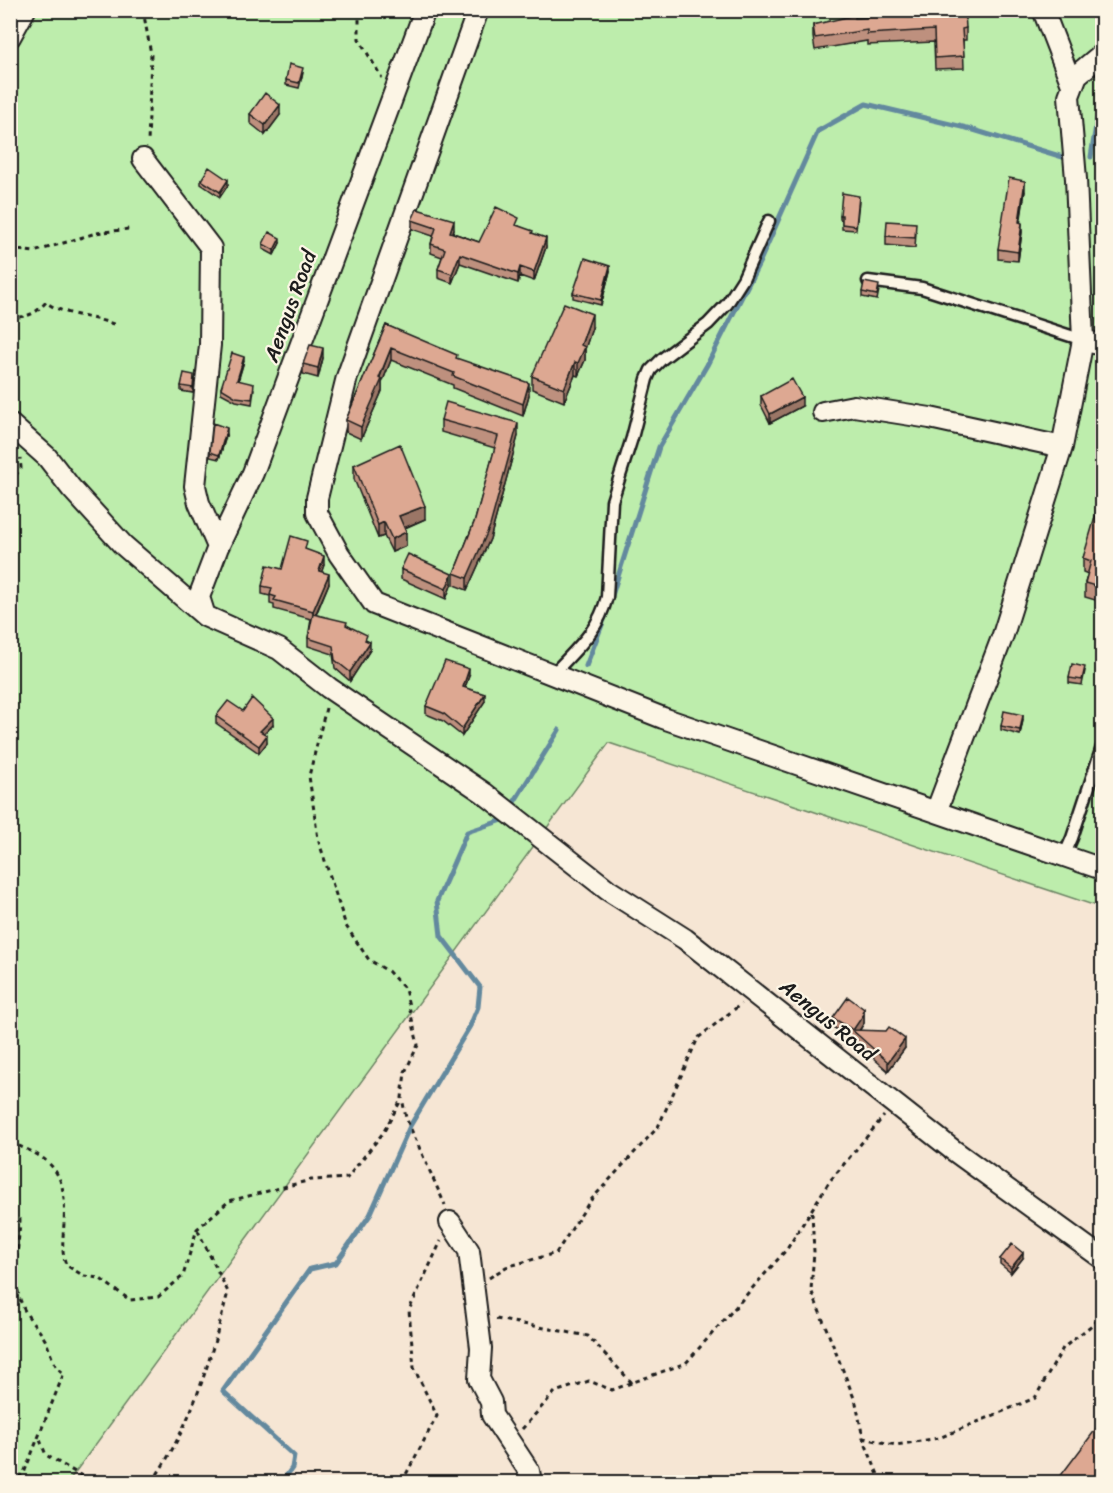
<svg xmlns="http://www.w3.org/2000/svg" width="1113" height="1493" viewBox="0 0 1113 1493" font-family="Sriracha,sans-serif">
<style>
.green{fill:#bdedac;stroke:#6c8464;stroke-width:1.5}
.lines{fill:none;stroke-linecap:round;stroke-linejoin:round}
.stream{stroke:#63899e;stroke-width:5}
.service-casing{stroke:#1c1c1c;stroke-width:15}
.minor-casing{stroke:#1c1c1c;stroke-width:24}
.path{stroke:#1c1c1c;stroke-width:3;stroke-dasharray:4.5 4.5;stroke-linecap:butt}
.service{stroke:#fcf5e5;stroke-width:10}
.minor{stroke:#fcf5e5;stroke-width:20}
.wall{fill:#be907e;stroke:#1c1c1c;stroke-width:1.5}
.shaded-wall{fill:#9b7666;stroke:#1c1c1c;stroke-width:1.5}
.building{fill:#dda892;stroke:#1c1c1c;stroke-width:1.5}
.labels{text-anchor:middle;stroke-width:4.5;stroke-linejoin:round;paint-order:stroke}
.street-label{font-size:21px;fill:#1c1c1c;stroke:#fcf5e5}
</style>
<rect width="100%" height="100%" fill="#f6e6d4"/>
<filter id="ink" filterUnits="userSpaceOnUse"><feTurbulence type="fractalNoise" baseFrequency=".0167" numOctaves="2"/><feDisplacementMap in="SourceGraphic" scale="12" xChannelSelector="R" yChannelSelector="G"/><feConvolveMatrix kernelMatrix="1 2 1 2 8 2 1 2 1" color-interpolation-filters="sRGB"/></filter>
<g filter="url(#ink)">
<path class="green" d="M 10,11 L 1102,11 L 1102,908 L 609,743 L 68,1482 L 10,1482 Z"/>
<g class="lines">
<path class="stream" d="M 1091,157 L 1097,119 L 1102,104
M 609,605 L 659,447 L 707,365 L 760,261 L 818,131 L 866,104 L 967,128 L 1066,158
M 586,666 L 605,617
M 282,1482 L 292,1468 L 294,1456 L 223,1391 L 310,1269 L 336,1263 L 370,1215 L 410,1126 L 470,1026 L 478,1007 L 480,987 L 441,936 L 437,901 L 467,832 L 503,820 L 559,730"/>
<defs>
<path id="service" d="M 868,281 L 922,288 L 1083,340
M 553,674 C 577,648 598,632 607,597 L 612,501 L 632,438 L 647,379 L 651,370 L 662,359 L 708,324 L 727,304 L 743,279 L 769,221
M 1064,856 L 1072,838 L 1102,747"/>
<path id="minor" d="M 425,10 L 253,473 L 218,547 L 199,597 L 205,616 L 279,649 L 329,688 L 484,793 L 608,890 L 685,939 L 953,1150 L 1102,1258
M 478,10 L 347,377 L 317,498 L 317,513 L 339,554 L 374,604 L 663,718 L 1102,869
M 1043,10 L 1072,85
M 10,37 L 25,10
M 143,159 L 211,248 L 210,345 L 195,486 L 199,503 L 218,547
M 1083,340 L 1102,345
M 823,412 L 854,406 L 930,418 L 1062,447
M 10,424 L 47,457 L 71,488 L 123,545 L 205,616
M 936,812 L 1003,635 L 1062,447 L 1083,340 L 1076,179 L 1069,96 L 1077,75 L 1102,54
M 450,1222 L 469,1251 L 481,1348 L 479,1379 L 491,1402 L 492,1415 L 529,1471 L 531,1482"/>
</defs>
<use href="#service" class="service-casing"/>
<use href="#minor" class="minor-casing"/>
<path class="path" d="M 143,10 L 151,54 L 148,144
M 359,10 L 359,39 L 382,78
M 10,249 L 34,252 L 96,233 L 129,229
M 10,317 C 26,318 36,314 46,302 C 61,315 96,317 116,325
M 10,483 L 21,468 L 20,458
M 326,708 L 309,776 L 318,839 L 346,926 L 369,960 L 388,971 L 405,989 L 418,1045 L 405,1072 L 402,1098 L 406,1118 L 445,1205
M 10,1143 C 55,1158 67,1175 64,1223 C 63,1239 61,1250 66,1265 L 84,1276 L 99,1278 L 130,1300 L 158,1297 L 183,1276 L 197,1229 L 229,1201 L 311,1180 L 347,1178 L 383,1133 L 401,1100
M 812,1212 L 814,1252 L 811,1290 L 856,1403 L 863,1438 L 881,1482
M 10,1216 L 20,1220 C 19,1250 10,1278 23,1307 C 28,1319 38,1327 44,1338 C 51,1349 51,1366 64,1373 L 24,1473 L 13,1482
M 489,1278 L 506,1267 L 556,1253 L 590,1201 L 658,1127 L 698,1038 L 741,1004
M 496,1319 L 588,1336 L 633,1384
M 522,1429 L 555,1392 L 589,1381 L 612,1390 L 686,1363 L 787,1249 L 829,1182 L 884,1116
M 863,1438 L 896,1445 L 939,1438 L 1035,1398 L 1063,1348 L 1102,1317
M 40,1440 L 46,1455 L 92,1482
M 152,1482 C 193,1423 210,1361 228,1292 L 197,1229
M 402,1482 L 437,1416 L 414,1368 L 409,1310 L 441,1241"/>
<use href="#service" class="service"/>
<use href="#minor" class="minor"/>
</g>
<path class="wall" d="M 855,18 L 966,28 L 966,40 L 963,40 L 964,68 L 935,69 L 934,42 L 867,45 L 867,41 L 815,50 L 813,37 L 813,25 Z
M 303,73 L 299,88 L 286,85 L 286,80 Z
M 250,114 L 280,115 L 265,135 L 250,123 Z
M 201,180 L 228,185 L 220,197 L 201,184 Z
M 1025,191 L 1020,222 L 1022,232 L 1018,261 L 998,259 L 998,249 Z
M 859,201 L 856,230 L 842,229 L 842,220 L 840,219 L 840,215 Z
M 412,220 L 454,229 L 453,233 L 479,242 L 519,226 L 533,233 L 546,247 L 534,281 L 520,276 L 518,283 L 460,263 L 452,283 L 438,278 L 438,269 L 442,257 L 431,253 L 431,244 L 433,236 L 412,229 Z
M 916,232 L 915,248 L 886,245 L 886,236 Z
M 280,243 L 274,255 L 263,249 L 263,244 Z
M 610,271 L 601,305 L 573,298 L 573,293 Z
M 879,290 L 877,300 L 862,297 L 862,292 Z
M 386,325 L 457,359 L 529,395 L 523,416 L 453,388 L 453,385 L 391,360 L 382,383 L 382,391 L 361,439 L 346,432 L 346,420 Z
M 592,328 L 585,349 L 585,360 L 578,376 L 575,375 L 564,402 L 532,389 L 532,376 Z
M 323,358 L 318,378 L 303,374 L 303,364 Z
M 244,361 L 238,380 L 254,389 L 252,404 L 236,401 L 221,393 L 221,388 Z
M 194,379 L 193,393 L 181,391 L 181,386 Z
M 761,396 L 802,406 L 770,423 L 761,405 Z
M 441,420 L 518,436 L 490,539 L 467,590 L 454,585 L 454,573 L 475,520 L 495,448 L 441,432 Z
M 227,433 L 219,459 L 210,457 L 210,452 Z
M 354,465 L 425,519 L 405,528 L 406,546 L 392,552 L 384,536 L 378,538 L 354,479 Z
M 1102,499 L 1102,602 L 1085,597 L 1085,583 L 1088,574 L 1083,572 L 1083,558 L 1099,515 Z
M 307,550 L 324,565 L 321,572 L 329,583 L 316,615 L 347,625 L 367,641 L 370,650 L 350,681 L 335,668 L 333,654 L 308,646 L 308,638 L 311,619 L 274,609 L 274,605 L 270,604 L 270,596 L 262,594 L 262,586 Z
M 401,569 L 452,583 L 446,599 L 401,579 Z
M 1085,671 L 1082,685 L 1069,683 L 1069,678 Z
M 469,676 L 465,687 L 485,701 L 462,736 L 443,721 L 426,714 L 426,706 Z
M 243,711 L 273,725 L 264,734 L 267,743 L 259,753 L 216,723 L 216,716 Z
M 1023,720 L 1020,735 L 1001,730 L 1001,726 Z
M 864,1009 L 864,1023 L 860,1030 L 905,1048 L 888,1071 L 850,1038 L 833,1027 L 833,1018 Z
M 1023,1258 L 1011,1273 L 1000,1264 L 1000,1259 Z"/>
<path class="shaded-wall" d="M 280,105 L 280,115 L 265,135 L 265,125 Z
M 228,180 L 228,185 L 220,197 L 220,192 Z
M 1025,181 L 1025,191 L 1019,232 L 1019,222 Z
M 454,220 L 454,229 L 450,241 L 450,232 Z
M 1022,223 L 1022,232 L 1018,261 L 1018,252 Z
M 280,238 L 280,243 L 274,255 L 274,250 Z
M 546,238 L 546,247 L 534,281 L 534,272 Z
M 460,254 L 460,263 L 452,283 L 452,274 Z
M 610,266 L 610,271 L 601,305 L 601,300 Z
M 520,267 L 520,276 L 518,283 L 518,274 Z
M 592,314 L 592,328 L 585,349 L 585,360 L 578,376 L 578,363 L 581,345 Z
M 323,348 L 323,358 L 318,378 L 318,368 Z
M 391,348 L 391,360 L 382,383 L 382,391 L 361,439 L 361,427 Z
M 244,357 L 244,361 L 237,385 L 237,380 Z
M 575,362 L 575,375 L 564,402 L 564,389 Z
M 529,383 L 529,395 L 523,416 L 523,404 Z
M 802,397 L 802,406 L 770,423 L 770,414 Z
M 518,423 L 518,436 L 490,539 L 467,590 L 467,578 Z
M 227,428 L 227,433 L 219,459 L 219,455 Z
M 425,506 L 425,519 L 399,530 L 399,516 Z
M 384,522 L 384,536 L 378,538 L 378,525 Z
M 406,532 L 406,546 L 392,552 L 392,539 Z
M 324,556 L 324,565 L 319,580 L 319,571 Z
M 329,574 L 329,583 L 313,620 L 313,611 Z
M 452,574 L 452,583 L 446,599 L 446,589 Z
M 370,642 L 370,650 L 350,681 L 350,672 Z
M 469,669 L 469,676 L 463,694 L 463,687 Z
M 485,694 L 485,701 L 462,736 L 462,729 Z
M 1023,715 L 1023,720 L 1020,735 L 1020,730 Z
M 273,718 L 273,725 L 260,738 L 260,731 Z
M 267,735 L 267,743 L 259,753 L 259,746 Z
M 864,1009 L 864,1023 L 857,1034 L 853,1031 L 862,1012 Z
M 905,1039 L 905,1048 L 888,1071 L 888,1062 Z
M 1023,1253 L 1023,1258 L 1011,1273 L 1011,1268 Z"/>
<path class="building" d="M 965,12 L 966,28 L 962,29 L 964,56 L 935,58 L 934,30 L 867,34 L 867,30 L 815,38 L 813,25 L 855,15 L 855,18 Z
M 289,64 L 303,68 L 299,83 L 286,80 Z
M 265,93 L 280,105 L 265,125 L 250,114 Z
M 209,167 L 228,180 L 220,192 L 201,180 Z
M 1009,178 L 1025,181 L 1019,222 L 1022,223 L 1018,252 L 998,249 Z
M 842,193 L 859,196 L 856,226 L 842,224 L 842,215 L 840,215 Z
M 496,207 L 519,218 L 516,225 L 533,231 L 532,233 L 546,238 L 534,272 L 520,267 L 518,274 L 460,254 L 452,274 L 438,269 L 445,249 L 431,244 L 436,228 L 412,220 L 417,209 L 454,220 L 450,232 L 479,242 Z
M 887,221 L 916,223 L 915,238 L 886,236 Z
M 269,232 L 280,238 L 274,250 L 263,244 Z
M 585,258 L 610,266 L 601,300 L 573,293 Z
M 864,282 L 879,285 L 877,295 L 862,292 Z
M 564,303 L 592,314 L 581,345 L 585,347 L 578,363 L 575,362 L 564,389 L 532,376 Z
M 386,325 L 457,355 L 456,358 L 529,383 L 523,404 L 453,376 L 454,373 L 391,348 L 379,378 L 382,379 L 361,427 L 346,420 Z
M 310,345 L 323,348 L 318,368 L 303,364 Z
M 232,353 L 244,357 L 237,380 L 254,384 L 252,399 L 236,397 L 221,388 Z
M 184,373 L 194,375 L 193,388 L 181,386 Z
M 792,379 L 802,397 L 770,414 L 761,396 Z
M 446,402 L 518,423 L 490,526 L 467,578 L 454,573 L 475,520 L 498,436 L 441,420 Z
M 213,423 L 227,428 L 219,455 L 210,452 Z
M 400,444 L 425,506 L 399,516 L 406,532 L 392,539 L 384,522 L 378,525 L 354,465 Z
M 1102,499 L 1102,588 L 1085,583 L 1091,561 L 1083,558 L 1096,514 L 1099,515 Z
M 291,536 L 307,541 L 305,549 L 324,556 L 319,571 L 329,574 L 313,611 L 274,600 L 276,597 L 270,595 L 272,588 L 262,586 L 267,565 L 282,569 Z
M 408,554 L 452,574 L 446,589 L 401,569 Z
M 313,614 L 347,622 L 346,625 L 367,635 L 365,640 L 370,642 L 350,672 L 335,660 L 333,646 L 308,638 Z
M 445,661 L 469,669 L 463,687 L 485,694 L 462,729 L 443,713 L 426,706 Z
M 1072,664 L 1085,667 L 1082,680 L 1069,678 Z
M 252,698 L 273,718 L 260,731 L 267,735 L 259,746 L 216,716 L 228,701 L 243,711 Z
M 1004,711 L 1023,715 L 1020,730 L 1001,726 Z
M 848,997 L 864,1009 L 862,1012 L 864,1014 L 853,1030 L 886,1031 L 889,1027 L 905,1039 L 888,1062 L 850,1028 L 833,1018 Z
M 1012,1244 L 1023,1253 L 1011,1268 L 1000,1259 Z
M 1102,1421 L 1102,1482 L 1056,1482 Z"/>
</g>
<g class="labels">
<g class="street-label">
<text transform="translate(290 306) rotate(-70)" y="7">Aengus Road</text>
<text transform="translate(828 1020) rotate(39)" y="7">Aengus Road</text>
</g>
</g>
<rect width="1113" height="1493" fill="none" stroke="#fcf5e5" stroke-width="36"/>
<rect x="18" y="18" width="1077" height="1457" fill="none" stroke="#1c1c1c" stroke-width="2" filter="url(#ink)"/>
</svg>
